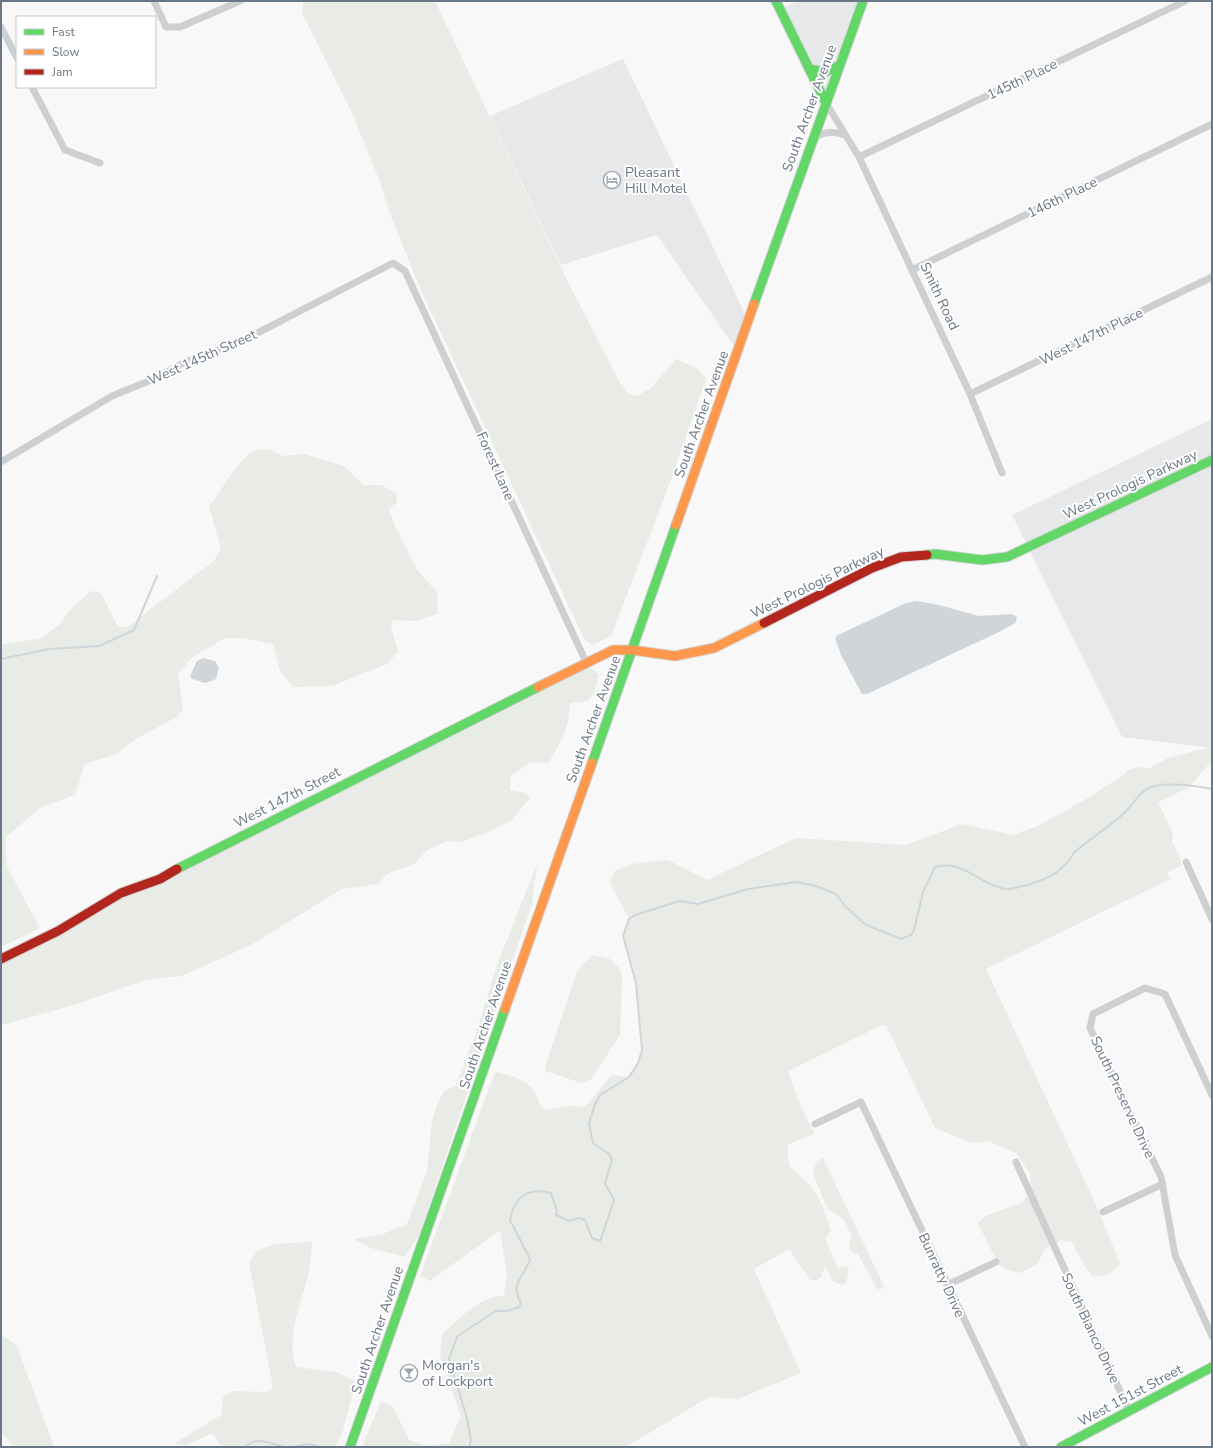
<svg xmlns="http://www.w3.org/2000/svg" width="1213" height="1448" viewBox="0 0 1213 1448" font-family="'Nunito Sans',sans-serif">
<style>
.built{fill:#e7e8e9}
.green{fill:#e8ebe6}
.water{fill:#cfd5d9}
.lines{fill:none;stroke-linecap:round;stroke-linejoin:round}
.stream{stroke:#cfd5d9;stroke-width:2}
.fast-casing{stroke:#d4d5d6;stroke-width:11}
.slow-casing{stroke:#d4d5d6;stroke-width:11}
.jam-casing{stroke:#d4d5d6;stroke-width:11}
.street{stroke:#cecfd1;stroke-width:7}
.fast{stroke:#63d668;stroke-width:9}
.slow{stroke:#ff974d;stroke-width:9}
.jam{stroke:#b3261e;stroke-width:9}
.labels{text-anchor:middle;stroke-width:4;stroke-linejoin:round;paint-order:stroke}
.street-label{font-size:14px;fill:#6a7786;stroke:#fff}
.poi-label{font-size:14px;fill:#6a7786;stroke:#fff;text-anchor:start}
</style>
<rect width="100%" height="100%" fill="#f8f8f8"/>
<path class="built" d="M 798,1 L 857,1 L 825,90 L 783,8 Z
M 623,59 L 746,316 L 734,346 L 657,235 L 561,265 L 490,116 Z
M 1212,419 L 1212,748 L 1122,737 L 1012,515 Z"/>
<path class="green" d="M 303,1 L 435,1 L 568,282 L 621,385 L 629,394 L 637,396 L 651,388 L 676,359 L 698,369 L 706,379 L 665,496 L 611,636 L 592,645 L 584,639 L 420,288 L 390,214 L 379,179 L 352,113 L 302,13 Z
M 270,450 L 283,456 L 304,454 L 344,466 L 363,485 L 382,485 L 396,494 L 397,502 L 389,509 L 395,526 L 417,570 L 437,592 L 438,614 L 416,621 L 393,620 L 391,627 L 398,652 L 387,664 L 332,686 L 293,687 L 280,671 L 273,644 L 243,638 L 225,638 L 191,658 L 178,675 L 183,710 L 175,718 L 139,737 L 114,755 L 85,764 L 75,795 L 41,807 L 5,838 L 7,867 L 40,928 L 1,947 L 1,645 L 42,638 L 59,625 L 72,608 L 91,591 L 101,593 L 118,627 L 127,627 L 214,561 L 221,548 L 209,506 C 222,491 238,459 254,451 C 258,449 265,450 270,450 Z
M 592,668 L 599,675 L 594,694 L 587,701 L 570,703 C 570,726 561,744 548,763 L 531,762 L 511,776 L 510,790 L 526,793 L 530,798 L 513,819 L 491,831 L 461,842 L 447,841 L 427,850 L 414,864 L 387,874 L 377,884 L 342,889 L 249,946 L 181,976 L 145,980 L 77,1004 L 3,1025 L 1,1024 L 1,959 L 91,912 L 574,672 Z
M 1208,748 L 1212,748 L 1212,761 L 1188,788 L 1158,802 L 1173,834 L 1172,841 L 1181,859 L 1181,866 L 1167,873 L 1170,879 L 986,969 L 1096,1205 L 1120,1264 C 1111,1273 1104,1278 1092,1276 L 1082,1262 L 1072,1242 L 1061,1240 L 1044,1249 L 1038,1264 L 1021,1273 L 1007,1270 L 998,1264 L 978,1223 L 985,1216 L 1021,1203 L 1032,1191 L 1030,1174 L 1017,1154 L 988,1141 L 971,1143 L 935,1128 L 886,1025 L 882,1025 L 788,1071 L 797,1098 L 814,1133 C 805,1139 798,1139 788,1145 L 787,1152 L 790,1167 L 809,1184 L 820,1200 L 831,1231 L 825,1238 L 838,1269 L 846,1266 L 849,1269 L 846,1283 L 843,1285 C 828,1281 832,1278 826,1266 L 824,1267 L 822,1277 L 817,1280 L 810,1280 L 789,1249 L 754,1269 L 801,1373 L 738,1399 L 709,1397 L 626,1447 L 362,1447 L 381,1401 L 393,1407 L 409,1440 L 428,1446 L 449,1443 L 461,1416 L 440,1356 L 442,1334 C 458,1320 481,1295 504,1296 L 507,1275 L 500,1230 L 430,1281 L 420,1276 L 495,1072 C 507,1074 529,1080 535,1092 C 541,1102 536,1102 546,1110 L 569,1106 L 585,1107 L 612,1075 L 629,1077 L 638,1063 L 642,1050 L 642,1037 L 636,983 L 623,936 L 629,919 L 610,883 L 615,871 L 632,864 L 668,860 L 707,880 L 796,838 L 906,845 L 962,824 L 1013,835 L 1040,825 L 1088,798 L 1125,774 L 1127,770 L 1139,767 L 1148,769 L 1168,758 Z
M 537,864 L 532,904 L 418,1237 L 405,1257 L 371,1248 L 354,1239 L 383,1234 L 407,1224 L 427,1171 L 432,1121 L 437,1105 L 444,1091 L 456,1085 L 477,1030 L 497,965 Z
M 593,955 L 610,959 L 620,969 L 622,978 L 620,1035 L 591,1079 L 587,1082 L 581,1083 L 546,1071 L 545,1067 L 578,969 Z
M 823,1158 L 884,1286 L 881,1289 L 877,1289 L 858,1254 L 852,1252 L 849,1247 L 852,1235 L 844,1220 L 827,1208 L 813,1174 L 816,1162 Z
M 312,1242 C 311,1251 311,1261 309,1270 C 303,1302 285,1334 296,1367 L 336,1372 L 356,1381 L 341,1437 L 335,1447 L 221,1447 L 213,1433 L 185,1446 L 175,1443 L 221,1415 L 223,1397 L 233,1391 L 267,1392 L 273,1387 L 249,1263 L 258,1250 L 276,1244 Z
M 1,1334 L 17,1346 L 54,1447 L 14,1447 L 1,1432 Z"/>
<path class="water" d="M 917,601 L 939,605 L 979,616 L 1011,614 L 1016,616 L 1017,619 L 1015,623 L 999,632 L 867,694 L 862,694 L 841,655 L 835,638 L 838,635 L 906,603 Z
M 203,658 L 215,661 L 219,668 L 216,679 L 205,683 L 192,679 L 190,676 L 197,661 Z"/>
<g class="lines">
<path class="stream" d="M 1,659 L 49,649 L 99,646 L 134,630 L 157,576
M 246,1447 C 255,1435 272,1444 284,1447
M 293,1447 L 309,1444 L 320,1447
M 469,1447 L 471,1441 L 467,1418 L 449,1359 L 457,1337 L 465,1331 L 496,1311 L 507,1311 L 519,1307 L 521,1303 C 509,1281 525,1277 530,1259 L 510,1220 C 514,1196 529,1187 551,1193 L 557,1211 L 556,1215 L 569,1221 L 579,1218 L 585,1220 L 592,1238 L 600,1241 L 614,1200 L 605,1183 L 612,1160 L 609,1154 L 593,1143 L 589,1123 L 595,1104 L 600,1095 L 629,1077 L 638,1063 L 642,1050 L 636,983 L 623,936 L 629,919 L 635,915 L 680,901 L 698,904 L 748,889 L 796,882 L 816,886 L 836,894 L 845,906 L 866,925 L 901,939 L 911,935 L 914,930 L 923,892 L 935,867 C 963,859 978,884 1005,889 C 1011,890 1022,886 1028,885 C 1041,881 1054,876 1063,867 C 1068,863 1070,858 1074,853 C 1091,837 1112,826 1128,809 C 1136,801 1142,788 1155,786 C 1171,783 1196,786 1212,789"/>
<defs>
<path id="fast" d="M 776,1 L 826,103
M 809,69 L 825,72 L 840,65
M 754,304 L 863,1
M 927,555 L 935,554 L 982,560 L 1007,557 L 1212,460
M 592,763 L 676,525
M 177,869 L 538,687
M 350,1447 L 505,1009
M 1061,1447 L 1212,1367"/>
<path id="slow" d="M 676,525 L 754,304
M 538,687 L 613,650 L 632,650 L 675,656 L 714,648 L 764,623
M 505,1009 L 592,763"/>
<path id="jam" d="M 764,623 L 872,568 L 901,557 L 927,555
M 1,959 L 58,931 L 121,893 L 160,879 L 177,869"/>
</defs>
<use href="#fast" class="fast-casing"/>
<use href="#slow" class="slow-casing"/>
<use href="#jam" class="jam-casing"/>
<path class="street" d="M 154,1 L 166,27 L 180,27 L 240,1
M 1,27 L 17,58
M 32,87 L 65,150 L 100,163
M 826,103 L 859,157 L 970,394 L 1002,473
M 815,138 C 826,130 833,132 845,135
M 859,157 L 1185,1
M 912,270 L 1212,124
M 970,394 L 1212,277
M 1,462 L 112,396 L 156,378 L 185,362 L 240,342 L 393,263 L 405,271 L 586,662
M 1186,862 L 1212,919
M 1212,1095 L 1165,994 L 1145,988 L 1093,1014 L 1090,1028 L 1161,1177 L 1175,1255 L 1212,1336
M 815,1124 L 861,1102 L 1025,1447
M 1016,1162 L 1129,1411
M 1103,1212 L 1163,1184
M 947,1285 L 996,1262"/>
<use href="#fast" class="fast"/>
<use href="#slow" class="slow"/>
<use href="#jam" class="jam"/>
</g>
<defs>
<symbol id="hotel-ring" viewBox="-11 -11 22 22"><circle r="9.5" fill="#fff" stroke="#9ca4ae" stroke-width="1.5"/><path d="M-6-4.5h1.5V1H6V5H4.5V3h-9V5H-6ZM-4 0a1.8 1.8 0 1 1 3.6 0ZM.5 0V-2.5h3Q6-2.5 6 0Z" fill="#9ca4ae"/></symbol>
<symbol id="bar-ring" viewBox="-11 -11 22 22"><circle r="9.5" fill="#fff" stroke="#9ca4ae" stroke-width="1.5"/><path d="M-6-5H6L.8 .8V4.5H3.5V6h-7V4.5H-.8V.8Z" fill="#9ca4ae"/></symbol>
</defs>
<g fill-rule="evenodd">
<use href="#hotel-ring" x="602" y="170" width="20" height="20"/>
<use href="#bar-ring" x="399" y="1363" width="20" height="20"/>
</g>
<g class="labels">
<g class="street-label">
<text transform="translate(1022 79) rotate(-26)" y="5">145th Place</text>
<text transform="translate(809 108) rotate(-70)" y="5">South Archer Avenue</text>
<text transform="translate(1062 197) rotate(-26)" y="5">146th Place</text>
<text transform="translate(940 296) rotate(65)" y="5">Smith Road</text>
<text transform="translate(1091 336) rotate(-26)" y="5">West 147th Place</text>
<text transform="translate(202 357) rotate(-24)" y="5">West 145th Street</text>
<text transform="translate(701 414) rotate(-70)" y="5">South Archer Avenue</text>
<text transform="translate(496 466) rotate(66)" y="5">Forest Lane</text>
<text transform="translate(1130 484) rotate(-25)" y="5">West Prologis Parkway</text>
<text transform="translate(817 582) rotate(-26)" y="5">West Prologis Parkway</text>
<text transform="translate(593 719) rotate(-70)" y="5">South Archer Avenue</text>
<text transform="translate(287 797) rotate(-27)" y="5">West 147th Street</text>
<text transform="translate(485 1025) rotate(-71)" y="5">South Archer Avenue</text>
<text transform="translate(1123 1097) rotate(65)" y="5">South Preserve Drive</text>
<text transform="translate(942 1275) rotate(65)" y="5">Bunratty Drive</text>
<text transform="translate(1091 1328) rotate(65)" y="5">South Bianco Drive</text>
<text transform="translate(377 1330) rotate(-71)" y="5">South Archer Avenue</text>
<text transform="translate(1130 1395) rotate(-28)" y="5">West 151st Street</text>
</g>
<g class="poi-label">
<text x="625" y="177">Pleasant<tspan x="625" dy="16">Hill Motel</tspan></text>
<text x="422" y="1370">Morgan's<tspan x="422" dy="16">of Lockport</tspan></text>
</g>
</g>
<rect width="1213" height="1448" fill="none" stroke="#6a7786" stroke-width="4"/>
<rect x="16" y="16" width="140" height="72" fill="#ffffff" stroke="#c3c9cf"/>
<rect x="24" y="29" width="20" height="6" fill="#63d668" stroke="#c3c9cf"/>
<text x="52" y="36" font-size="12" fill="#6a7786">Fast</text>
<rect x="24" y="49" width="20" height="6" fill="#ff974d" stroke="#c3c9cf"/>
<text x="52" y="56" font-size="12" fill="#6a7786">Slow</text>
<rect x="24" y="69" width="20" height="6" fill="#b3261e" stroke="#c3c9cf"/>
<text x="52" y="76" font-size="12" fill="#6a7786">Jam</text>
</svg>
